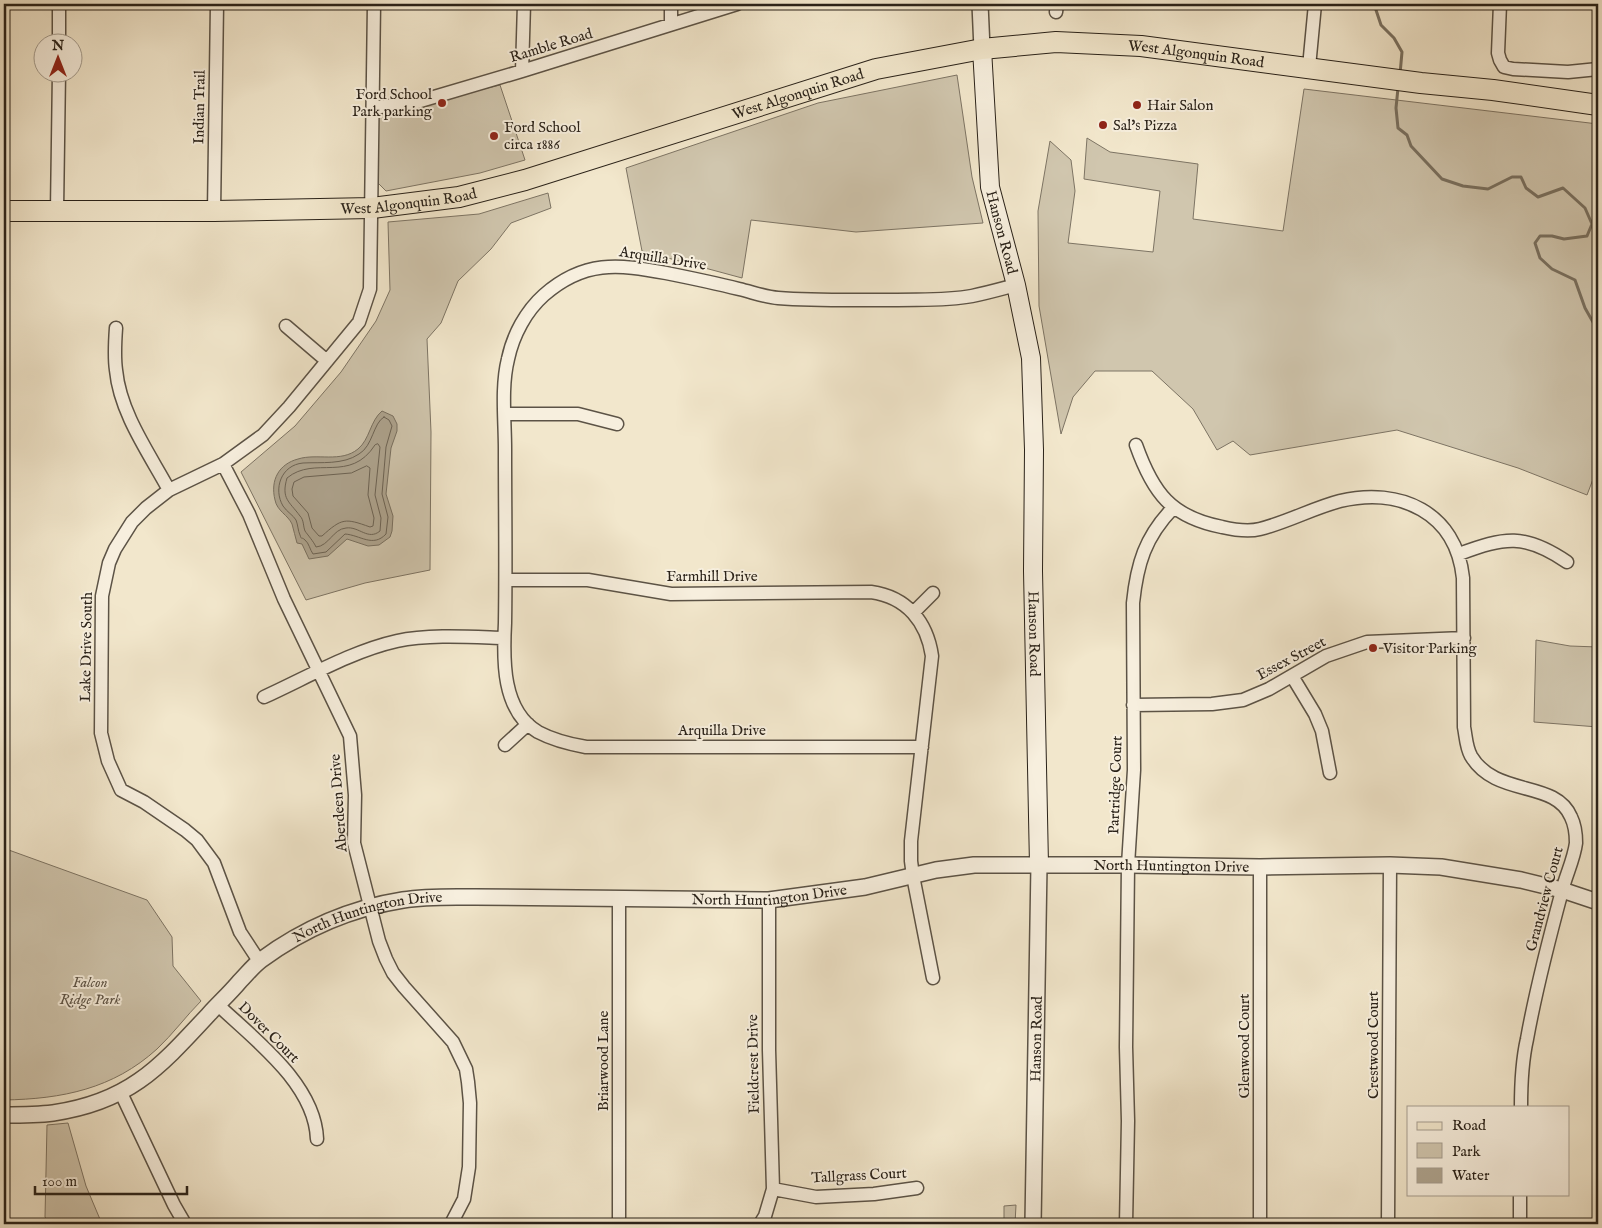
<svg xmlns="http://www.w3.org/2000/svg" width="1602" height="1228" viewBox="0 0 1602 1228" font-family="'IM FELL English',serif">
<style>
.green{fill:#d0c6ae;stroke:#7d7464}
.water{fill:#aea48f;stroke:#797060}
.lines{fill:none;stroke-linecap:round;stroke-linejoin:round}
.shore{stroke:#6c6354;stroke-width:1}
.stream{stroke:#797060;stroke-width:3}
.minor-casing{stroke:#5c5346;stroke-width:15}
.tertiary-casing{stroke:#5c5346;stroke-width:18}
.secondary-casing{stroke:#2a2219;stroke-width:20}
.primary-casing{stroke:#2a2219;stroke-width:22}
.minor{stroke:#f7efde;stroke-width:12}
.tertiary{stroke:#f7efde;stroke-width:15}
.secondary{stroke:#f7efde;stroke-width:18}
.primary{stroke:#f2e7cc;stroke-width:20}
.poi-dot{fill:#8f2418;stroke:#f7efde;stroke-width:2}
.labels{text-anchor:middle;stroke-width:4;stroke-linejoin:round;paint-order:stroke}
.street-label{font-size:15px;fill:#2a2219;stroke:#f7efde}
.poi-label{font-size:15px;fill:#2a2219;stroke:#f7efde;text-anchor:start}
.park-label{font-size:15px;font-style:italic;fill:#5c5346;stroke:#f7efde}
</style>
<rect width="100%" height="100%" fill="#f2e7cc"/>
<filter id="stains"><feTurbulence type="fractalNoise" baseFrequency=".004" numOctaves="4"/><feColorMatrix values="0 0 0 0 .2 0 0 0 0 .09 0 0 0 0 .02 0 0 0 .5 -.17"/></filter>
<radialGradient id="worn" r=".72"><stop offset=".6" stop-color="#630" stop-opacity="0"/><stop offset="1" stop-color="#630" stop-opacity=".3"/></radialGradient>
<path class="green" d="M 957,75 L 972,177 L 983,223 L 856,232 L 751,220 L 742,278 L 642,251 L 626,168 L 818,103 Z
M 500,85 L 525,160 L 480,173 L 386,191 L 378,183 L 378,114 Z
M 1304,89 L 1598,124 L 1598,466 L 1587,495 L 1518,468 L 1397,430 L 1250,455 L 1233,441 L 1217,450 L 1193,409 L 1152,371 L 1095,371 L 1073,397 L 1061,434 L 1039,306 L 1038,211 L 1050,141 L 1071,160 L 1075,191 L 1068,243 L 1153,252 L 1160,191 L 1084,179 L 1087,138 L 1110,152 L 1198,164 L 1193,219 L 1283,231 Z
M 548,193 L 551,208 L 511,223 L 491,249 L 458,281 L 441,323 L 427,339 L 431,432 L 430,570 L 365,583 L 306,600 L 241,472 L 295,426 L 341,372 L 376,321 L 390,290 L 388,222 L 479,214 Z
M 1536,640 L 1570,646 L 1598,647 L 1598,727 L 1534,722 Z
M 6,849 L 147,900 L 172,937 L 173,966 L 201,1001 C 186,1016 173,1034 157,1049 C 113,1089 62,1099 4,1100 L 4,851 Z
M 68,1123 L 86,1186 L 102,1224 L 49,1224 L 45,1217 L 47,1125 Z
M 1016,1205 L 1015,1224 L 1002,1224 L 1004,1223 L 1004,1206 Z"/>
<path class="water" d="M 382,411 L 393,416 L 397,424 L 397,431 L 391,448 L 386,494 L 393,516 L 392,531 L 390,537 L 379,545 L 368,546 L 347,539 L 328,556 L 309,559 L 302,544 L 297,543 C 295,537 294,530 292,524 C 288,515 277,511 275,500 C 270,480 279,464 298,459 C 317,453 341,463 358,449 C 370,439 370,421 382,411 Z"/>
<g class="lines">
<path class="shore" d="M 384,417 L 389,420 L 392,426 L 386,447 L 382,494 L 388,517 L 386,534 C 373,548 360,535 345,534 L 326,552 L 313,554 C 310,550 309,543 305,540 C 301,536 302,541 300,535 C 298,531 298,525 296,520 C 293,515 287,512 283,506 C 273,489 281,465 303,463 C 321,462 343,465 359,454 C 373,446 373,423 384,417 Z
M 378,444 L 380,447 L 375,495 L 381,518 L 380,531 C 368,541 359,526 346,528 C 333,529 329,546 316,547 C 314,542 307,534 305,531 C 303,526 304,520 300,516 C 289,501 281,499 287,478 C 315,455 350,484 375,445 Z
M 367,466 L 370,468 L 368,495 L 374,518 L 373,526 L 370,527 C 345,518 342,518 322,536 L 319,536 L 312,528 L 308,513 L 293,496 L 292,489 L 294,482 L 304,477 L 351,473 Z"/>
<path class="stream" d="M 1374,4 L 1381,25 L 1394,38 L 1402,52 L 1400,74
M 1398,88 L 1396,108 L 1398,128 L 1407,135 L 1411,146 L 1442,179 L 1463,186 L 1488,189 L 1512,177 L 1521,177 L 1526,188 L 1538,197 L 1563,188 L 1585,208 L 1592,224 L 1587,236 L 1564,239 L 1552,236 L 1540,236 L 1535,243 L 1540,258 L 1552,269 L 1575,280 L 1585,308 L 1598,331"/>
<defs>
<path id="minor" d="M 1500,4 L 1498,53 L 1500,60 L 1504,67 L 1513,69 L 1568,72 L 1598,69
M 1056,12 L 1057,4
M 671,24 L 671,4
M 59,42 L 59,4
M 1309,67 L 1315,4
M 522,71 L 524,4
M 373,108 L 417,102 L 522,71 L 737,4
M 57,210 L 59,72
M 214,211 L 217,4
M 286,326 L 327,361
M 116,328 C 115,342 114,356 116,370 C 120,413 149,453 169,490
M 505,414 L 578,414 L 617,424
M 1136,445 C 1153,493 1171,517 1222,527 C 1235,530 1248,532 1260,529 C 1288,522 1313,508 1340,501 C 1400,487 1456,512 1463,578 L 1464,727 C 1466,737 1466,747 1471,756 C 1496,798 1555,779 1571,817 C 1575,825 1576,835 1576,843 C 1574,859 1566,875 1562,891 C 1549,939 1536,989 1527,1039 C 1522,1061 1521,1084 1521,1107
M 223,464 L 249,514 L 284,599 L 350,736 L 355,795 L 354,843 L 379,941 L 386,959 L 393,973 L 404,987 L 453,1042 L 466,1069 L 468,1082 L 470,1103 L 469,1167 L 464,1199 L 451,1224
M 1459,554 C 1505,537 1524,533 1567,562
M 506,580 L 588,580 L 671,594 L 871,592 C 907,597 927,622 932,656 L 911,841 L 911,861 L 913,876 L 933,978
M 913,613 L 933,593
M 1292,676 L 1315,714 L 1322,731 L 1330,773
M 264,697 C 306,678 352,651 397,641 C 429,634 472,637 504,638
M 1133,705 L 1212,704 L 1243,700 L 1269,689 L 1326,656 L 1367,642 L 1464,638
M 505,745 L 528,724
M 922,747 L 586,747 C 569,744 553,740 538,732 C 502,711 503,660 505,623 C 506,565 505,507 505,449 C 505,420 501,387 508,359 C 513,335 526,311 544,295 C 584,260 618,264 666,273 C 691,278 715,283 739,289 C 752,292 765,297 778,298 C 816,301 854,300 893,300 C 919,299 946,301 972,296 C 987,293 1001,289 1016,285
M 1260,867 L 1260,1224
M 619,899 L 619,1224
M 259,961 L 240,932 L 214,863 L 197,840 L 185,830 L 144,802 L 121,790 L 108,761 L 101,733 L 102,596 L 109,563 L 115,549 L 132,522 L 146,508 L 169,490 L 223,464 L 263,435 L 289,407 L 359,322 L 370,289 L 374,4
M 218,1005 C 254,1039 315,1084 317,1139
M 121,1093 L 174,1205 L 185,1224
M 773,1189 L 816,1197 L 874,1194 L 917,1188
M 760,1224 L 765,1216 L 773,1189 L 769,1050 L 769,900
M 1126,1224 L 1128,1121 L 1126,1047 L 1128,865 L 1134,770 L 1133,603 C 1137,564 1145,537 1173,508
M 1388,1224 L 1390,865
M 1520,1224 L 1520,1194"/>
<g id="tertiary">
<path d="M 980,4 L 982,49"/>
<path id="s1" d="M 4,1115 C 20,1115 37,1115 53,1113 C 129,1102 159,1068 209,1014 C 219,1003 230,993 240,981 C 247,974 253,966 261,960 C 303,929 352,908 403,900 C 427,896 451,897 475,897 L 769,900 L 865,887 L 936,870 L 974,865 L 1128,865 L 1260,867 L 1390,865 L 1441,867 L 1521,880 L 1562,890 L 1598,902"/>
<path id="s2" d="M 1033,1224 L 1039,865"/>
</g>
<g id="secondary">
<path id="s3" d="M 982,49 L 990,187 L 1016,285 L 1031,358 L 1034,450 L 1033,571 L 1039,865"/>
</g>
<g id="primary">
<path id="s4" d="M 4,211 L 214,211 L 372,208 L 459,197 L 525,180 L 876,69 L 982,49 L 1056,42 L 1141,46 L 1421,83 L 1493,90 L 1598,105"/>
</g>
</defs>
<use href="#minor" class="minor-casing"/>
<use href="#tertiary" class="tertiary-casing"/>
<use href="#secondary" class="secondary-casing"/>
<use href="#primary" class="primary-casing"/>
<use href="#minor" class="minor"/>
<use href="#tertiary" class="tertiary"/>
<use href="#secondary" class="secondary"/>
<use href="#primary" class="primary"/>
</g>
<g class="poi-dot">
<circle cx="442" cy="103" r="5"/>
<circle cx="1137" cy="105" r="5"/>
<circle cx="1103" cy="125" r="5"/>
<circle cx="494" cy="136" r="5"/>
<circle cx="1373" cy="648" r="5"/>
</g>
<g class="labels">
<g class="street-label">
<text transform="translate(551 45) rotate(-17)" y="5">Ramble Road</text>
<text dy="5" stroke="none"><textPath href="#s4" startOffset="1215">West Algonquin Road</textPath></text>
<text dy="5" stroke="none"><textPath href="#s4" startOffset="810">West Algonquin Road</textPath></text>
<text transform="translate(199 107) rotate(-89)" y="5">Indian Trail</text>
<text dy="5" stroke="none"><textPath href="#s4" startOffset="405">West Algonquin Road</textPath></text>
<text dy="5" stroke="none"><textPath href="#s3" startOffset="185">Hanson Road</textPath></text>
<text transform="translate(663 258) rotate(9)" y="5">Arquilla Drive</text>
<text x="712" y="581">Farmhill Drive</text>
<text dy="5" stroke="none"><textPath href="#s3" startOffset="590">Hanson Road</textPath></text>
<text transform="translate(86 647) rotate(-89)" y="5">Lake Drive South</text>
<text transform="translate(1291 658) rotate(-28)" y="5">Essex Street</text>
<text x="722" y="735">Arquilla Drive</text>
<text transform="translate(1115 785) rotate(-88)" y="5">Partridge Court</text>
<text transform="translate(338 803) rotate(-94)" y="5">Aberdeen Drive</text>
<text dy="5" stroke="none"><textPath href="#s1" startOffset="1241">North Huntington Drive</textPath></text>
<text dy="5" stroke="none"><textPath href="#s1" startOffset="836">North Huntington Drive</textPath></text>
<text transform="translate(1544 899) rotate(-75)" y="5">Grandview Court</text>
<text dy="5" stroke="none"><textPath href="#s1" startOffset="431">North Huntington Drive</textPath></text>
<text transform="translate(269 1032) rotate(45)" y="5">Dover Court</text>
<text dy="5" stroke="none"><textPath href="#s2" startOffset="185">Hanson Road</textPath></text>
<text transform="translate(1373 1045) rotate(-90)" y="5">Crestwood Court</text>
<text transform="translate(1244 1046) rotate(-90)" y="5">Glenwood Court</text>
<text transform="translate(603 1061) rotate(-90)" y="5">Briarwood Lane</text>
<text transform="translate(753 1064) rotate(-91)" y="5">Fieldcrest Drive</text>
<text transform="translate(859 1175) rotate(-3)" y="5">Tallgrass Court</text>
</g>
<g class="poi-label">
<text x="432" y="99" text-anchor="end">Ford School<tspan x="432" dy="17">Park parking</tspan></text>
<text x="1147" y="110">Hair Salon</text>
<text x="1113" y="130">Sal's Pizza</text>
<text x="504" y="132">Ford School<tspan x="504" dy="17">circa 1886</tspan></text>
<text x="1383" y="653">Visitor Parking</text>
</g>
<g class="park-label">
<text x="90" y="987">Falcon<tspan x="90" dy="17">Ridge Park</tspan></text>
</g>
</g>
<rect width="1602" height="1228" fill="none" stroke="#f2e7cc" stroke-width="20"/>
<rect x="5" y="5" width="1592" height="1218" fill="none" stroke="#2a2219" stroke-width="2.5"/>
<rect x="10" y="10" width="1582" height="1208" fill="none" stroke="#2a2219"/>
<rect x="1407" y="1106" width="162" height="90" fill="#f7efde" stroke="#a59d8f"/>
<rect x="1417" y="1122" width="25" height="8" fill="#f2e7cc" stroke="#a59d8f"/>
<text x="1452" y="1130" font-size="15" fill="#2a2219">Road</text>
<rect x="1417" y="1143" width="25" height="15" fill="#d0c6ae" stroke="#a59d8f"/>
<text x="1452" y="1156" font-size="15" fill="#2a2219">Park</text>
<rect x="1417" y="1168" width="25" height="15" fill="#aea48f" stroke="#a59d8f"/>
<text x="1452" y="1180" font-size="15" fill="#2a2219">Water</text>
<g transform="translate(58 58)"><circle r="24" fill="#f7efde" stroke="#a59d8f"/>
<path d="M0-4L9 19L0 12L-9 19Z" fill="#8f2418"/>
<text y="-8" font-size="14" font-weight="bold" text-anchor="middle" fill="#2a2219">N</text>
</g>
<path d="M35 1186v8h152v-8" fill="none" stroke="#2a2219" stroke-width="2.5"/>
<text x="42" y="1186" font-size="15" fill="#2a2219" stroke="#f7efde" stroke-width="4" paint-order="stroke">100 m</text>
<rect width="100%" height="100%" filter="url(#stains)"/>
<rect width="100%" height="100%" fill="url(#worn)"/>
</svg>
